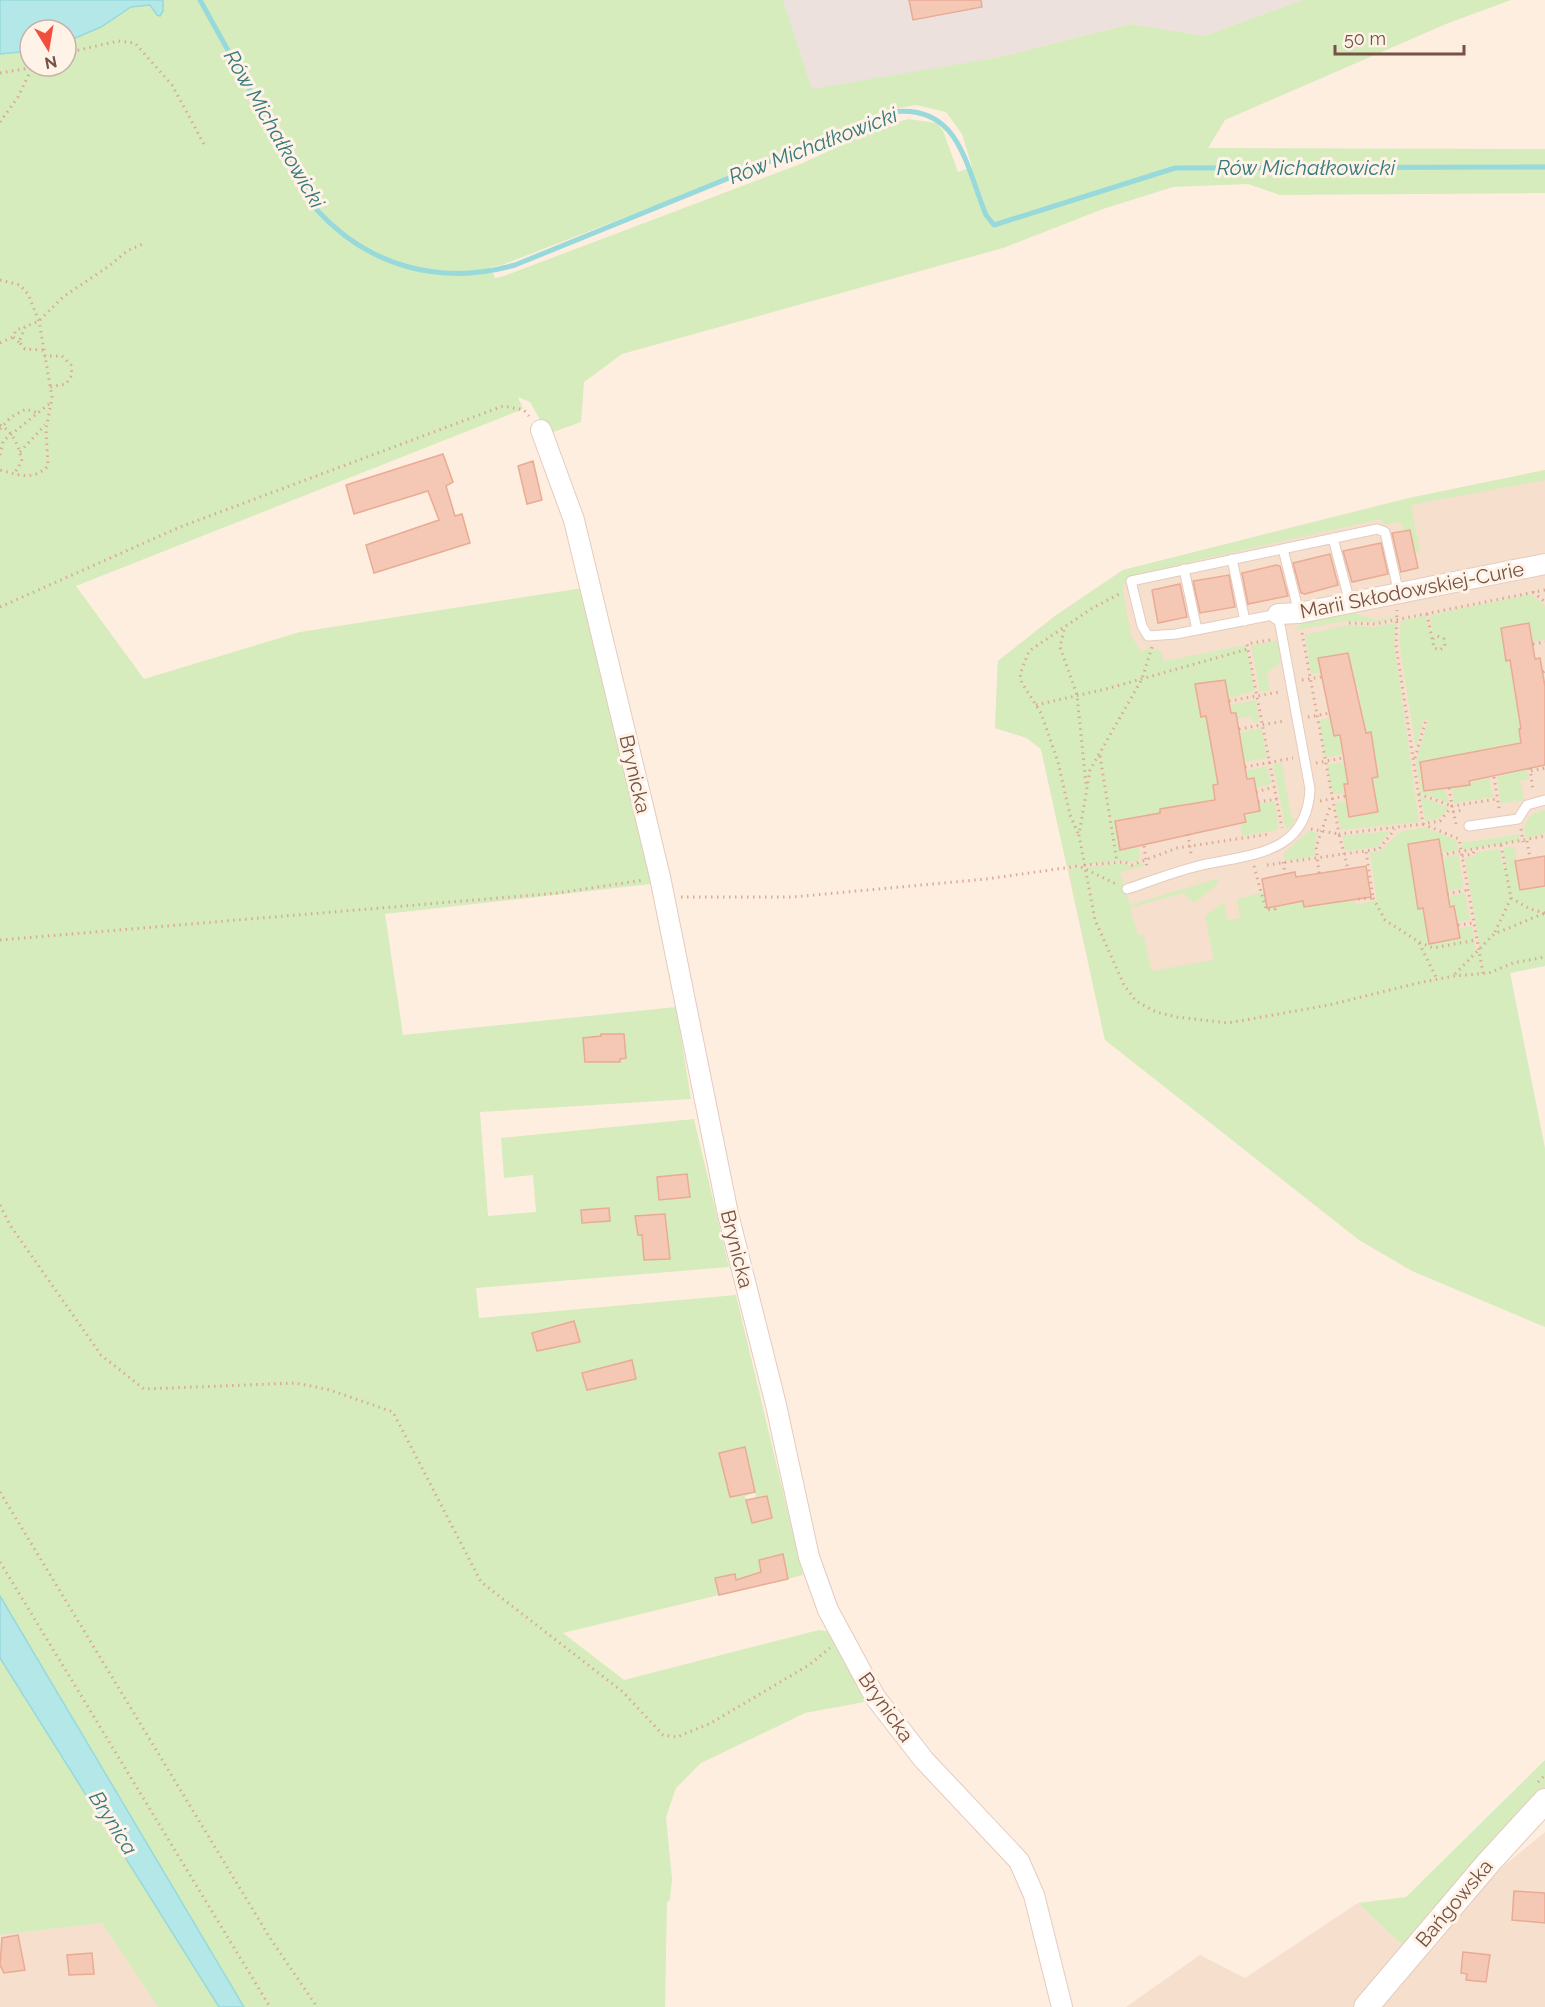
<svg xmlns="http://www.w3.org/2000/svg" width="1545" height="2007" viewBox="0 0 1545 2007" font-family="Raleway,sans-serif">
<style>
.residential{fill:#f6dfcd}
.industrial{fill:#ece1dc}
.green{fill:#d6ecbd;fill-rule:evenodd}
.water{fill:#b3e7e8;stroke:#98d9db;stroke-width:1.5}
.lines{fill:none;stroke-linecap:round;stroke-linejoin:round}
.stream{stroke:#98d9db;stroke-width:5}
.building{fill:#f5c7b5;stroke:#e9ab94;stroke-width:1.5}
.service-casing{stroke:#e4cbbe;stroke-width:11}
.minor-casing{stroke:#e4cbbe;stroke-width:22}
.tertiary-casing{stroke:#e4cbbe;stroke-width:26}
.path{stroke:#daaa99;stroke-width:3;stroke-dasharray:1.5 4.5;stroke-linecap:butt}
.service{stroke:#fff;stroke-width:9}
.minor{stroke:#fff;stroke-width:20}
.tertiary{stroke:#fff;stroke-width:24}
.labels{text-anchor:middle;stroke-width:6;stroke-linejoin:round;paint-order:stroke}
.street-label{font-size:20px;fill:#765145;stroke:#fff3e7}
.water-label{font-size:21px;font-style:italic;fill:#387a7d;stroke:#fff3e7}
</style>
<rect width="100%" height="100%" fill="#feeedf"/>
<path class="residential" d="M 1545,470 L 1545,966 L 1510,972 L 1514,994 L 1105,1040 L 1041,749 L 1027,738 L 995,728 L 998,661 L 1055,616 L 1123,570 L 1409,498 Z
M 1545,1832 L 1545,2007 L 1126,2007 L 1200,1955 L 1245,1978 L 1358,1903 L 1404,1947 Z
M 102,1923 L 158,2007 L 0,2007 L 0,1935 Z"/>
<path class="industrial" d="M 783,0 L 1302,0 L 1204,36 L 1131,24 L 1000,57 L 812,90 Z"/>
<path class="green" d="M 0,0 L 783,0 L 812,89 L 1000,57 L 1131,24 L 1204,36 L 1302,0 L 1511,0 L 1446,24 L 1225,120 L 1208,148 L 1545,149 L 1545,193 L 1280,195 L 1248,184 L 1173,187 L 1103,209 L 1003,248 L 622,354 L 584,382 L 581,422 L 548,434 L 530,402 L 518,397 L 523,409 L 76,586 L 144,679 L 300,632 L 589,587 L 650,863 L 651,884 L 385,914 L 403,1035 L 676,1007 L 691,1099 L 480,1112 L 488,1216 L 536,1212 L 533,1175 L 504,1178 L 501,1138 L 694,1119 L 729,1267 L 476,1288 L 479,1318 L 736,1295 L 803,1575 L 788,1579 L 783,1555 L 759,1560 L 761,1572 L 739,1591 L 735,1574 L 716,1578 L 719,1595 L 563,1633 L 624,1680 L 819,1630 L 831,1632 L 870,1701 L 805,1713 L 701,1763 L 676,1788 L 666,1817 L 672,1879 L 670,1900 L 667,1902 L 665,2007 L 158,2007 L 102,1923 L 0,1935 ZM 30,30 L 66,30 L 66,66 L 30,66 ZM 916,105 L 946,112 L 962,134 L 972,167 L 958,172 L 943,131 L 937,123 L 908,119 L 881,127 L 803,163 L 504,276 L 495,278 L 490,267 L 502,265 L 662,203 L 884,111 ZM 755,1493 L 756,1498 L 767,1496 L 772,1518 L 752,1523 L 745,1496 Z
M 1545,470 L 1545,480 L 1411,505 L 1420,552 L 1415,553 L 1410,530 L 1403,531 L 1401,522 L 1383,525 L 1381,519 L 1172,566 L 1128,580 L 1123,586 L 1123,592 L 1131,636 L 1141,652 L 1148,648 L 1161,651 L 1164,661 L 1246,645 L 1255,691 L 1228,698 L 1225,680 L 1196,685 L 1201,717 L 1206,716 L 1218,784 L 1213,785 L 1215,800 L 1160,809 L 1160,813 L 1120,849 L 1139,846 L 1140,858 L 1136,862 L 1118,861 L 1067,867 L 1041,749 L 1027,738 L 995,728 L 998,661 L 1055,616 L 1123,570 L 1409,498 Z
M 1531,594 L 1545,606 L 1545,640 L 1533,641 L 1529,623 L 1501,628 L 1506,661 L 1511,660 L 1522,728 L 1519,729 L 1521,743 L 1420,762 L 1424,791 L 1445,788 L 1449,803 L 1421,793 L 1416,762 L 1428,720 L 1423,720 L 1416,749 L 1399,642 L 1401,621 L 1426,615 L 1429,631 L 1432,630 L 1430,615 Z
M 1350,612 L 1377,620 L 1396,616 L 1396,618 L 1378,622 L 1347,621 L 1295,630 L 1303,622 Z
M 1397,622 L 1394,642 L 1419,822 L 1341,830 L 1334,803 L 1347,801 L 1350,817 L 1378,812 L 1372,780 L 1378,776 L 1371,733 L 1366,733 L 1358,688 L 1354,688 L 1318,658 L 1320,673 L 1311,673 L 1305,635 L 1348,625 L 1375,627 Z
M 1278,640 L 1281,657 L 1278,666 L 1267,672 L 1270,691 L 1260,691 L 1251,646 Z
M 1256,700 L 1259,721 L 1253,722 L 1250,716 L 1237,719 L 1236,713 L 1231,713 L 1230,705 Z
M 1331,717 L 1340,735 L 1343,754 L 1325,758 L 1319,721 Z
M 1261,728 L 1267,758 L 1244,762 L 1239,733 Z
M 1344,762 L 1348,784 L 1344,785 L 1345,794 L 1332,794 L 1327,765 Z
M 1282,763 L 1291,816 L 1293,819 L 1297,819 L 1286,830 L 1273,764 Z
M 1267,766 L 1271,784 L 1255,788 L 1247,779 L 1246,771 Z
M 1527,768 L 1529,779 L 1520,781 L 1524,800 L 1501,804 L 1497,777 Z
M 1489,778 L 1493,797 L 1454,803 L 1452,787 Z
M 1420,796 L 1449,808 L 1438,819 L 1426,821 Z
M 1275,801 L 1278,830 L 1242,836 L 1240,823 L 1246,822 L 1244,814 L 1258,804 Z
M 1545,810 L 1545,832 L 1542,835 L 1525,838 C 1522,822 1530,812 1545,810 Z
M 1425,827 L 1457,841 L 1458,850 L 1441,853 L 1438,839 L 1408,844 L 1418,908 L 1423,908 L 1430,944 L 1460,938 L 1458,929 L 1472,926 L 1476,950 L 1480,949 L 1465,858 L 1474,857 L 1477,852 L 1500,849 L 1503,868 L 1506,868 L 1503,848 L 1515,847 L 1520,890 L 1545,886 L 1545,966 L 1510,973 L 1545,1148 L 1545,1327 L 1412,1271 L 1359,1240 L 1105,1040 L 1068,869 L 1120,863 L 1131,866 L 1143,862 L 1144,866 L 1120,872 L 1130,905 L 1219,878 L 1216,886 L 1194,903 L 1184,893 L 1130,908 L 1138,935 L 1143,934 L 1152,971 L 1214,960 L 1205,916 L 1224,902 L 1227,920 L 1240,918 L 1237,899 L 1264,892 L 1267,908 L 1303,901 L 1304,907 L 1356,899 L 1356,905 L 1377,900 L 1370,853 L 1380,851 L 1400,832 Z
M 1309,831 L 1318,833 L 1314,847 L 1315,856 L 1285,861 L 1283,854 Z
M 1390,831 L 1377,847 L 1346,851 L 1342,836 Z
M 1520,834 L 1518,841 L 1463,850 L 1462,841 L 1468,842 Z
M 1458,854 L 1464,888 L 1447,891 L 1442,858 Z
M 1465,893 L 1470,920 L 1457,922 L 1454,906 L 1449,907 L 1448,897 Z
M 1545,1760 L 1545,1788 L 1518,1813 L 1404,1947 L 1358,1903 L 1406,1897 Z"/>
<path class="water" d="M 0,0 L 163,0 L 163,11 L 160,16 L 157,15 L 150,5 L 131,7 L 101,27 L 66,42 L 66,30 L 30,30 L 30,51 L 0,54 Z
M 0,1596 L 244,2007 L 219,2007 L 0,1658 Z"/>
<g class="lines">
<path class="stream" d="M 200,0 L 317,210 C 369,267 441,286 515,265 L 891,112 C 959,103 965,164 986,215 L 994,225 L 1175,168 L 1545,167"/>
</g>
<path class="building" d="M 909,0 L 981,0 L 982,7 L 913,20 Z
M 443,454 L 453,482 L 446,486 L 455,516 L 462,514 L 470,543 L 374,573 L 366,545 L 439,520 L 428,491 L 354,514 L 346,485 Z
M 533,461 L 542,500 L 527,504 L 518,466 Z
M 1410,530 L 1418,568 L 1401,572 L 1392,533 Z
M 1381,543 L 1388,574 L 1352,582 L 1343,551 Z
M 1330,554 L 1338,585 L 1305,594 L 1301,593 L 1293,563 Z
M 1276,565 L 1280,566 L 1288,596 L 1248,604 L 1242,573 Z
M 1229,575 L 1235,607 L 1200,613 L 1193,581 Z
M 1180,584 L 1187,617 L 1158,623 L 1152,590 Z
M 1529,623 L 1535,659 L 1540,658 L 1545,686 L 1545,765 L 1469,781 L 1470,785 L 1424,791 L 1420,762 L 1521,743 L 1519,729 L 1521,729 L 1510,660 L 1506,661 L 1501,628 Z
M 1348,653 L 1366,733 L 1371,732 L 1378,777 L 1372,778 L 1378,812 L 1349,817 L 1344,784 L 1348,784 L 1340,735 L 1334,736 L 1318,658 Z
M 1225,680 L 1231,713 L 1236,713 L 1247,779 L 1254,778 L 1260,811 L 1244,814 L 1246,822 L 1120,850 L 1115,821 L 1160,813 L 1160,809 L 1215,800 L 1213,785 L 1218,784 L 1206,716 L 1201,717 L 1195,684 Z
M 1439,839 L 1450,907 L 1454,906 L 1460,938 L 1429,944 L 1423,908 L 1418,909 L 1408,844 Z
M 1545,856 L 1545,886 L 1520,890 L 1515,861 Z
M 1366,866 L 1371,897 L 1304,907 L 1303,901 L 1267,908 L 1262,879 L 1295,872 L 1296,877 Z
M 601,1034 L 624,1034 L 626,1058 L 620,1059 L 620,1062 L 585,1062 L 583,1038 L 601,1036 Z
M 687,1174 L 690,1197 L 659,1200 L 657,1177 Z
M 609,1208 L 610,1221 L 582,1223 L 581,1210 Z
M 665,1214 L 670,1259 L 644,1260 L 642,1235 L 638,1235 L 635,1216 Z
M 574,1321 L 580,1342 L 537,1351 L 532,1333 Z
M 632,1360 L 636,1379 L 587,1390 L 582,1373 Z
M 745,1447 L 755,1492 L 730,1497 L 719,1453 Z
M 767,1496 L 772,1518 L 752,1523 L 746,1500 Z
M 783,1554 L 788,1579 L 719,1595 L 715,1578 L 735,1574 L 736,1580 L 761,1572 L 759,1560 Z
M 1514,1891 L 1545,1893 L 1545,1923 L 1512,1920 Z
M 18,1935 L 25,1970 L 4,1973 L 0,1965 L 2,1938 Z
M 1463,1952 L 1490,1955 L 1486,1982 L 1466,1980 L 1467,1974 L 1461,1973 Z
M 92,1953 L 94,1974 L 69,1975 L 67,1955 Z"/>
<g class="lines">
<defs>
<path id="service" d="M 1333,538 L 1350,603
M 1283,549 L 1299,613
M 1232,559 L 1245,621
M 1184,569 L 1197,630
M 1469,826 L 1518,819 L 1527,805 L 1545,800
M 1127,889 C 1151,881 1174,872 1198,866 C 1249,854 1307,856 1310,789 L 1278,614 L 1176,634 L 1148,636 L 1142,626 L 1131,581 L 1377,529 L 1385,532 L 1399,594"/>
<path id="minor" d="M 541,430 L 574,520 L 660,877 L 728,1214 L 776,1405 L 809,1557 L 828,1610 L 875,1697 L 924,1760 L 1019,1861 L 1034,1895 L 1062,2007
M 1278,614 L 1299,613 L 1545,564"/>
<path id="tertiary" d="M 1366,2007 L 1489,1862 L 1545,1801"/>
</defs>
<use href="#service" class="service-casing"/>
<use href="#minor" class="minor-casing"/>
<use href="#tertiary" class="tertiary-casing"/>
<path class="path" d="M 66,53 L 118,41 L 135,43 L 172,85 L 205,146
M 0,73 L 30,68
M 0,122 L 18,97 L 33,66
M 0,280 L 20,285 L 28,294 L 39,321 L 52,397 L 46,430 L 48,466 C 33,481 19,475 0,470
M 19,342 L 13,337 L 16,330 L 25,327
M 0,343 L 13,337
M 43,350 L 25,349 L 19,342 L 25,327 L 39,321 L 63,297 L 109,266 L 127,251 L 145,243
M 44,356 L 62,356 L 71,365 L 72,375 L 66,384 L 49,387
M 0,425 C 13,431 19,447 22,461 L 14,474
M 0,429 L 11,417 L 26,409 L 38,413
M 20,452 L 45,425
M 0,455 L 3,441 L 49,404
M 1533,592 L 1545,602
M 0,607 L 180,527 L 503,406 L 524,410 L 529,416
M 1427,614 L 1434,648 L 1440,650 L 1445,646 L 1444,639 L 1437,636 L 1433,639
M 1349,623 L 1375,624 L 1545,590
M 1064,630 L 1060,647 L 1077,695 L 1086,784
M 1302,633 L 1339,834 L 1423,824 L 1396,645 L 1397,610
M 1270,640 L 1247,644 L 1282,828
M 1533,644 L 1545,642
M 1152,647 L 1142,679 L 1090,770 L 1079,835 L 1095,920 L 1124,985 L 1136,1001 L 1156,1012 L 1177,1017 L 1228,1023 L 1329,1005 L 1418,983 L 1454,976 L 1489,973 L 1513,963 L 1545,957
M 1543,672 L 1545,671
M 1302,680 L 1321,677
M 1229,701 L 1279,692
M 1036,705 L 1106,689 L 1248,649
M 1308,717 L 1330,713
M 1239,729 L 1284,721
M 1100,756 L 1117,862
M 1415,758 L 1426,720
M 1316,763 L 1343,758
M 1245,767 L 1293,758
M 1530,768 L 1533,790
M 1531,771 L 1545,768
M 1494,777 L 1499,808
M 1256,792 L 1274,787
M 1419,794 L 1452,806
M 1320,801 L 1346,796
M 1258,802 L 1277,799
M 1453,812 L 1463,810
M 1428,823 L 1440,821 L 1452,806 L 1449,788
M 1423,824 L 1459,839 L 1483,973
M 1456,824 L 1452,806 L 1497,799
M 1311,829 L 1339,834 L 1348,869
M 1521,829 L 1523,842
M 1078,833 L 1070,815 L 1058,762 L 1041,713 L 1022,683 L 1020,674 L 1029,651 L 1091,609 L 1121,593
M 1188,834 L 1191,854
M 1527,841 L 1530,858
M 1144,846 L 1147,868
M 1441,855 L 1545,836
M 1462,856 L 1473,854 L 1475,849
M 1283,862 L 1285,874
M 1084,865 L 1124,862 L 1132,865 L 1177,848 L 1270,834
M 1267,865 L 1379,849 L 1395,829
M 1254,866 L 1266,910 L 1275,909 L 1275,906
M 1319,873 L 1316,847 L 1331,804
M 1447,894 L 1468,890
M 681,897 L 793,897 L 986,879 L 1079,866 L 1116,884
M 1373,898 L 1385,920 L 1419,942 L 1433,948 L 1476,940
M 1511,898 L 1530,909 L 1545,913
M 1358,899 L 1373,898 L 1366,851
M 1458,925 L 1474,923
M 1495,932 L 1511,898 L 1501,845
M 0,940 L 558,893 L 644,880
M 1419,943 L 1437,979
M 1455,974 L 1494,934 L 1545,913
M 0,1205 L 10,1225 L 101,1355 L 144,1389 L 296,1383 L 330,1390 L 393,1412 L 481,1582 L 623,1692 L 663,1735 L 677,1737 L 711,1723 L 809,1665 L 830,1648
M 0,1492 L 270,1938 L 317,2007
M 0,1562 L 270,2007
M 1538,1782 L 1545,1775"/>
<use href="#service" class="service"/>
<use href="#minor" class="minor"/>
<use href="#tertiary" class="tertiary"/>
</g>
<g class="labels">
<g class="street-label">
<text transform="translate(1412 590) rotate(-11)" y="7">Marii Skłodowskiej-Curie</text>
<text transform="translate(635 774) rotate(77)" y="7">Brynicka</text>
<text transform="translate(737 1249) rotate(76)" y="7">Brynicka</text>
<text transform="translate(886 1707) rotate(55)" y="7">Brynicka</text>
<text transform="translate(1454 1903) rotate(-50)" y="7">Bańgowska</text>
</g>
<g class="water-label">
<text transform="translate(274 129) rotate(60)" y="7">Rów Michałkowicki</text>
<text transform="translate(813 146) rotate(-21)" y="7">Rów Michałkowicki</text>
<text x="1306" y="175">Rów Michałkowicki</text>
<text transform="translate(113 1823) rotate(58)" y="7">Brynica</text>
</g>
</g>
<g transform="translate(48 48) rotate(169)"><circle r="28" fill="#fff3e7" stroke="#c8b2a6" stroke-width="1.5"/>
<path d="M0-4.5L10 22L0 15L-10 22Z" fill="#f14e3b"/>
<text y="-9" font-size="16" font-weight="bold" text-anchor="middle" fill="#765145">N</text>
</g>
<path d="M1335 45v9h129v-9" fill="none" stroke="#765145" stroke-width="3"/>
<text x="1344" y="45" font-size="18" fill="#765145" stroke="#fff3e7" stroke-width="4.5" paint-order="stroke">50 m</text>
</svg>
